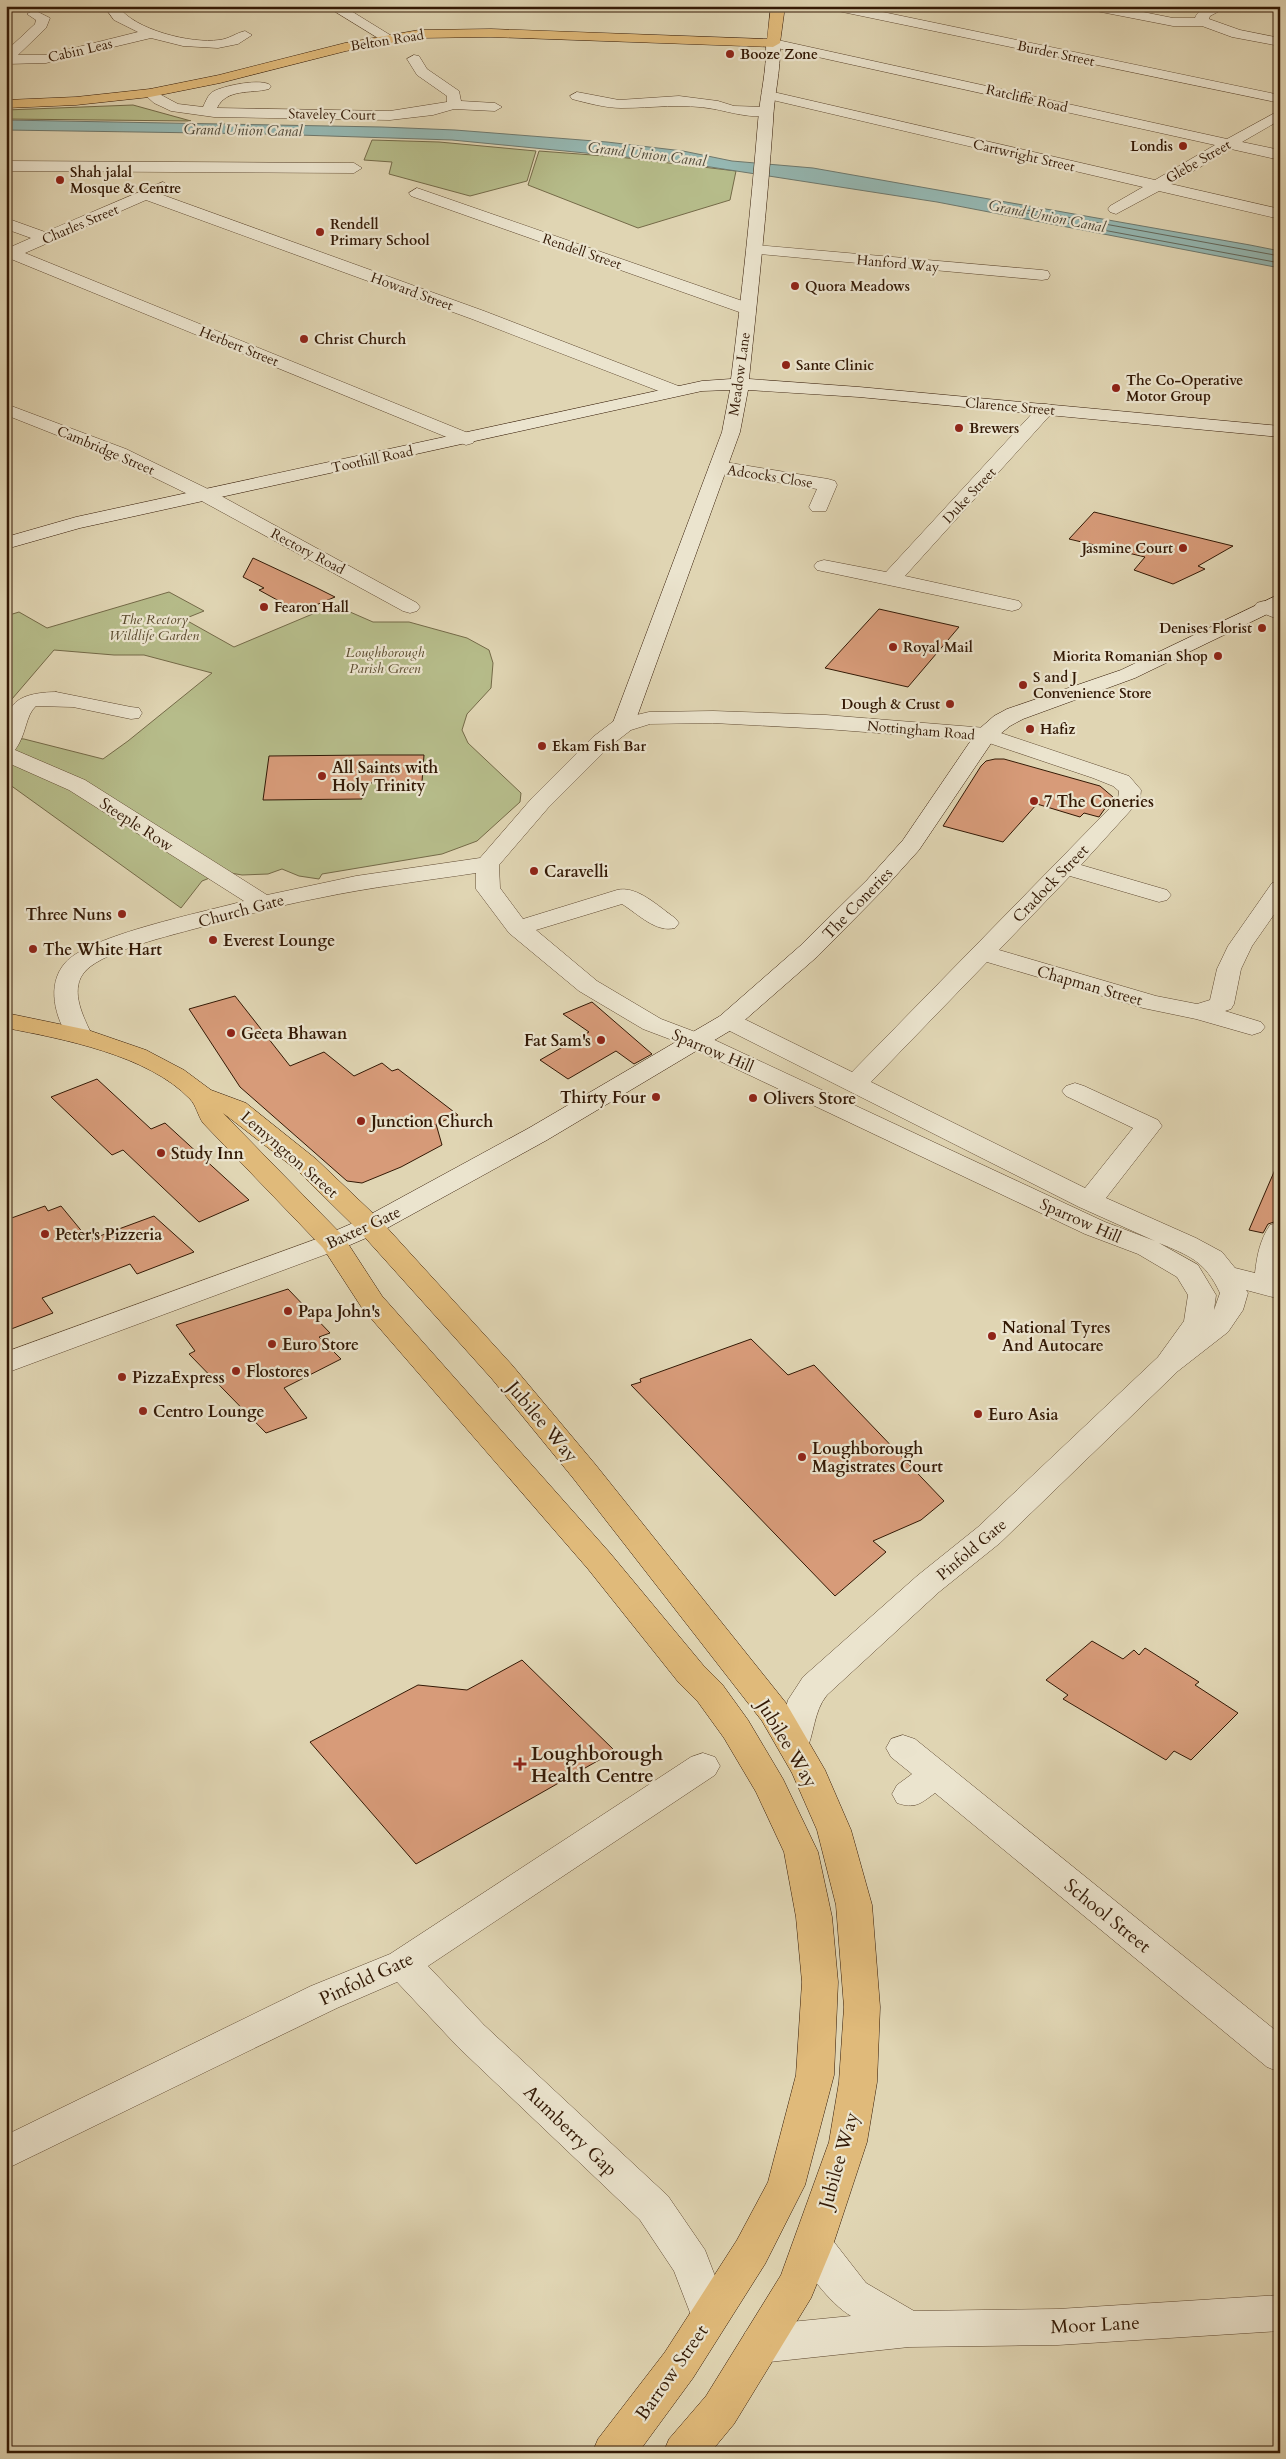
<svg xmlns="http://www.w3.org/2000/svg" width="1286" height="2459" viewBox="0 0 1286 2459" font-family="Cardo,serif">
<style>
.green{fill:#b6bc8a;stroke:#746a48}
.water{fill:#95b8b3;stroke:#6e786d}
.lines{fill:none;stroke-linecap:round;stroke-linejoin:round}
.shore{stroke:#64685c;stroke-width:1}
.building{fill:#d79b79;stroke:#331905}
.street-casing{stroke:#5e4830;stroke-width:1}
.secondary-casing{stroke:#331905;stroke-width:1}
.primary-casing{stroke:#331905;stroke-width:1}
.highway-casing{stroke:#331905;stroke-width:1}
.street{fill:#ebe4ce;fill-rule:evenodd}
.secondary{fill:#ebe4ce;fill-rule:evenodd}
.primary{fill:#e0ba7a;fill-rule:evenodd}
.highway{fill:#e0ba7a;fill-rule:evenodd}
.poi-dot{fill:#8f2418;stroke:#ebe4ce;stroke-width:2}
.labels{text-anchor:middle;stroke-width:4.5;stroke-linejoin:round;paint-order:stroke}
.far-street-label{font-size:14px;fill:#331905;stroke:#ebe4ce}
.far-poi-label{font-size:14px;font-weight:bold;fill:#331905;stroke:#ebe4ce;text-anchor:start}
.far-park-label{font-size:14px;font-style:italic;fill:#5a4a2d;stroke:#ebe4ce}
.far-water-label{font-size:15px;font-style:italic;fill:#504939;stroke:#ebe4ce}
.poi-label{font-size:16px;font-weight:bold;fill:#331905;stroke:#ebe4ce;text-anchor:start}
.street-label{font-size:16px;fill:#331905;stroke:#ebe4ce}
.near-street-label{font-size:19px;fill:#331905;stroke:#ebe4ce}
.near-poi-label{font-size:19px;font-weight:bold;fill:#331905;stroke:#ebe4ce;text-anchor:start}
</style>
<rect width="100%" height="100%" fill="#e0d5b3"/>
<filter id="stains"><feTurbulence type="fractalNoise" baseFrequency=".004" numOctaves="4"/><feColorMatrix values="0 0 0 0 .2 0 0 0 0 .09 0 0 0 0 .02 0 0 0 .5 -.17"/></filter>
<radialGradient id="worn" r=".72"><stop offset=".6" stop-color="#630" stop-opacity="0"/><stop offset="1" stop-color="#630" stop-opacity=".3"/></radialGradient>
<path class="green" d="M 133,105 L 191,121 L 6,119 L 6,110 Z
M 372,140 L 439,142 L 536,151 L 527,181 L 470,196 L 389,174 L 392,162 L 364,160 Z
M 539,151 L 619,157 L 736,171 L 730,200 L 638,228 L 528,185 Z
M 169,592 L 204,611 L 184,619 L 234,647 L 334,605 L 373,622 L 409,622 L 467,638 L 489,650 L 493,663 L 491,688 L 467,714 L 462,730 L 468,743 L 521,793 L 520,802 L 477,841 L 442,854 L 322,874 L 319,879 L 299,876 L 282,869 L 268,874 L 242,875 L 225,872 L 202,881 L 181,908 L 6,782 L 6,737 L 24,739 L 103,759 L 128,741 L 212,673 L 144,655 L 114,655 L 54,650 L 6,706 L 6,616 L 19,612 L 47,628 Z"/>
<path class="water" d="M 6,120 L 382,127 L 455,130 L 607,142 L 683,151 L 732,161 L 813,168 L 1250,245 L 1280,251 L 1280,268 L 937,202 L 678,162 L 452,140 L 268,134 L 6,130 Z"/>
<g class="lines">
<path class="shore" d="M 1280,256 L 1039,212 L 1025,210 L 1023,212 L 1060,222 L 1280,263"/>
</g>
<path class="building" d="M 1094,512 L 1233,546 L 1198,566 L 1205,569 L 1173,584 L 1134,570 L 1145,557 L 1069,539 Z
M 253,558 L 315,587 L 335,597 L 304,610 L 295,605 L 290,607 L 259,590 L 264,588 L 243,577 Z
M 879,609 L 959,627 L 908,687 L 825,668 Z
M 369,755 L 424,755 L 422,782 L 364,783 L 362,799 L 263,800 L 269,756 Z
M 995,759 L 1004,759 L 1100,786 L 1113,797 L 1099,817 L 1084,813 L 1080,817 L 1037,804 L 1003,842 L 943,826 L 981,766 L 986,761 Z
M 235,996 L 290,1066 L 324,1052 L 354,1076 L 382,1063 L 392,1071 L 398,1069 L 458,1115 L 436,1124 L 442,1145 L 401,1167 L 362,1183 L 347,1181 L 240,1087 L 189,1009 Z
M 592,1002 L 652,1054 L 634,1064 L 616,1051 L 568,1079 L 540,1060 L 589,1032 L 563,1014 Z
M 97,1079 L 151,1129 L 165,1123 L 249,1200 L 199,1222 L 123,1150 L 112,1155 L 51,1097 Z
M 1280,1158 L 1280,1220 L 1268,1224 L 1263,1233 L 1249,1230 Z
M 45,1206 L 48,1211 L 61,1206 L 89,1240 L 154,1216 L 194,1252 L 137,1274 L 130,1264 L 42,1298 L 53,1313 L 6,1331 L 6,1220 Z
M 288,1289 L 330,1333 L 319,1337 L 341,1359 L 284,1388 L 307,1418 L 266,1433 L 189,1354 L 195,1351 L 176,1325 Z
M 751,1339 L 788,1375 L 814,1365 L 944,1501 L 921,1520 L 873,1541 L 886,1552 L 835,1596 L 631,1385 L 641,1382 L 640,1379 Z
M 1092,1641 L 1123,1659 L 1134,1650 L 1139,1655 L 1145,1648 L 1199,1682 L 1195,1685 L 1238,1713 L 1191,1760 L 1174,1751 L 1166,1760 L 1063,1699 L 1068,1695 L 1046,1680 Z
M 522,1660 L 615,1751 L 416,1864 L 310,1742 L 418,1685 L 467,1690 Z"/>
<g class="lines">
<defs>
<path id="street" d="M 104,6 L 118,6 C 134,30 192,44 219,40 C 229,39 236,33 245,31 L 252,35 L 238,44 L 218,48 L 183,46 L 151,38 L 46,63 L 6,64 L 6,51 L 35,24 L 36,20 L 27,14 L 34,10 L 50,18 L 46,28 L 18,55 L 46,55 L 138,32 L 114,20 Z
M 326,6 L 343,6 L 395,38 L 393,41 L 383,41 Z
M 826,6 L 854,6 L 1280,95 L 1280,103 L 833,10 Z
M 1084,6 L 1113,6 L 1173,18 L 1195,18 C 1200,5 1216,6 1229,6 L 1210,16 L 1209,19 L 1240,30 L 1280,38 L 1280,46 L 1232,37 L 1202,26 L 1173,26 L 1091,10 Z
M 773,39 L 1227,139 L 1280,110 L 1280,120 L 1242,142 L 1280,150 L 1280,160 L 1231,149 L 1171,184 L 1280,209 L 1280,219 L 1159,191 L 1116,214 L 1110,212 L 1108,209 L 1110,206 L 1143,187 L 764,98 L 762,95 L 764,92 L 769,91 L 1155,180 L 1215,145 L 768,46 L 766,43 Z
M 414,55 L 419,56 L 427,69 L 459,91 L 461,101 L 495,103 L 502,107 L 495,111 L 454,109 L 433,115 L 390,120 L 214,117 L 171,111 L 154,103 L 143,93 L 150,89 L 178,104 L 203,107 C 205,103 207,97 211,93 C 219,86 265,77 271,86 L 269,89 C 250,94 227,88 217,108 L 390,111 L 447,102 L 447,96 L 417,75 L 407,59 Z
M 577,92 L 619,100 L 679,96 L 718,101 L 734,106 L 766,107 L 773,111 C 765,123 726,111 714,109 C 682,103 653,108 621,108 C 606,108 587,103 572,99 L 570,96 Z
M 6,161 L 354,163 L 362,168 L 354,173 L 6,171 Z
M 163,182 L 171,187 L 160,194 L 484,311 L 681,387 L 684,391 L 681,395 L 669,395 L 472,319 L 146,200 L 25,253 L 473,435 L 475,439 L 473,443 L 466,445 L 11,259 L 6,260 L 6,249 L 31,238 L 6,229 L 6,218 L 45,232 Z
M 417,188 L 754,305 L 756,309 L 754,313 L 742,313 L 411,196 L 409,193 Z
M 755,245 L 1042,270 L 1048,271 L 1050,275 L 1048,279 L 1042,280 L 749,253 L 747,250 Z
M 6,404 L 126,449 L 212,491 L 417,603 L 420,607 L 417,611 L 410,613 L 403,611 L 198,499 L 112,457 L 6,415 Z
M 1046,404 L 1052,405 L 1055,409 L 1052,413 L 905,576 L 1019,601 L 1022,605 L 1019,609 L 1012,611 L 817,570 L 814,566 L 817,562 L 824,560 L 886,572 L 1040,405 Z
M 718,461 L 828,479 L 835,481 L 837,485 L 826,511 L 812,511 L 809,507 L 817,489 L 711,471 L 709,467 L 711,463 Z
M 1264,601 L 1280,606 L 1280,620 L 1257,611 L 1254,607 L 1257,603 Z
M 56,692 L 131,707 L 139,708 L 142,713 L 139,718 L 131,719 L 73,707 L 36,706 C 25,716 27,734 15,750 L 85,780 L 267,895 L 356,876 L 480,858 L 532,798 L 593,737 L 615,720 L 649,712 L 713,711 L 826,715 L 986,728 L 1129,776 L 1141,790 L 1140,800 L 1081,865 L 1167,890 L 1171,895 L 1167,900 L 1159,902 L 1070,876 L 999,950 L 1156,996 L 1197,1004 L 1210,1000 L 1217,969 L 1228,946 L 1272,883 L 1280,881 L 1280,906 L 1252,946 L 1241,969 L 1234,1004 L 1231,1009 L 1225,1011 L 1261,1022 L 1265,1027 L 1261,1032 L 1252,1035 L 1196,1019 L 1143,1008 L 987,962 L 871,1082 L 1085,1188 L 1133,1128 L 1066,1096 L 1062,1091 L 1066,1086 L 1075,1083 L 1084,1086 L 1158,1120 L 1162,1126 L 1106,1198 L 1196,1238 L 1222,1252 L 1235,1268 L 1255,1273 C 1257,1255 1260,1240 1270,1225 L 1280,1222 L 1280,1299 L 1246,1290 L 1248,1293 L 1243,1310 L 1228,1332 L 1178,1371 L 1000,1543 L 939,1592 L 827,1695 C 813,1712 815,1734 805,1753 L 793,1757 L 781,1753 L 776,1744 L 788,1700 L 803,1677 L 917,1576 L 978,1527 L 1158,1357 L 1184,1321 L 1188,1295 L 1177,1277 L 1138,1254 L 1085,1234 L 688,1046 L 643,1029 L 579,991 L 509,933 L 476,889 L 476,873 C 423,881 371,887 319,898 C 275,906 233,919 190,930 C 165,937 97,953 83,974 C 70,992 84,1018 92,1035 L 88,1040 L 79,1043 L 70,1040 C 55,1018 46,985 65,963 C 89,935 205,912 244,901 L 69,790 L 6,762 C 6,716 0,693 56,692 ZM 713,723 L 826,729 L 983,741 L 1093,778 L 1113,786 L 1119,791 L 1118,799 L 1110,808 L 852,1072 L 738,1016 L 729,1013 L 720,1016 L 716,1021 L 720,1026 L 1079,1207 L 1155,1241 L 1105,1222 L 706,1036 L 661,1019 L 597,981 L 536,930 L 622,904 C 638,914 656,933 675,928 L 679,923 L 675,918 C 659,907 637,885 617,890 L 523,919 L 500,888 L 499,865 L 548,808 L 609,747 L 631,730 L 650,724 ZM 1159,1243 C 1190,1256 1205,1261 1220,1293 L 1214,1310 L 1216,1295 L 1198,1265 Z
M 333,1233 L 343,1236 L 347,1242 L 343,1248 L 6,1373 L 6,1352 Z
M 903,1735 L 915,1739 L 1280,2034 L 1280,2072 L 1267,2067 L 935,1793 C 920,1804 915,1809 897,1803 L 892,1794 L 897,1785 L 912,1774 L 891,1757 L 886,1748 L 891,1739 Z
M 703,1753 L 715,1757 L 720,1766 L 715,1775 L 428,1966 L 484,2025 L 668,2196 L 705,2250 L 730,2315 L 724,2328 L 710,2333 L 696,2328 L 674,2271 L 640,2220 L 458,2047 L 397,1982 L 337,2008 L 6,2169 L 6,2135 L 311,1986 L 390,1954 L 691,1757 Z
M 813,2227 L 827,2233 L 866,2283 L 914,2311 L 1058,2309 L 1280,2295 L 1280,2331 L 1058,2345 L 909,2347 L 760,2363 L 746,2357 L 740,2344 L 746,2331 L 760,2325 L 851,2316 C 829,2303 804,2269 793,2245 L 799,2233 Z"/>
<path id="secondary" d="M 773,39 L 780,43 C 781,72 774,94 773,122 C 767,208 758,293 749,379 L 859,387 L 1280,426 L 1280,437 L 859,397 L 748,390 L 740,432 L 634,725 L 631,730 L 623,732 L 615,730 L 612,725 L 722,432 L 730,390 L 702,391 L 135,516 L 80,528 L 6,549 L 6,537 L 76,517 L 702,381 L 731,379 C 742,293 751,208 758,122 C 760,94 767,72 766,43 Z
M 1280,594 L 1280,608 L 1135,678 L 1023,719 L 1010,726 L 994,739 L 919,850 L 883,890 L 818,956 L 738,1026 L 547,1140 L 380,1232 L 343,1248 L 333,1251 L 323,1248 L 319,1242 L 323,1236 L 360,1220 L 529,1128 L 720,1016 L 800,946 L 867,880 L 903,840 L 978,730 L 994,716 L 1007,709 L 1121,670 Z"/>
<path id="primary" d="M 771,6 L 785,6 L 780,43 L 773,47 L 491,37 L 419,38 L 346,51 L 220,83 L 150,97 L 76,105 L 6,108 L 6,100 L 76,97 L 150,89 L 219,75 L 345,43 L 419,30 L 491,29 L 767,39 Z"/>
<path id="highway" d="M 6,1013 L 88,1030 L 146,1050 L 184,1070 L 211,1090 L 246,1103 L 316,1159 L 380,1220 L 512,1365 L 595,1464 L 786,1703 L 825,1770 L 851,1830 L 872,1905 L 880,2007 L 877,2082 L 867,2142 L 833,2245 L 811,2298 L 734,2424 L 710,2453 L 663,2453 L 669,2439 L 706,2396 L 781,2275 L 829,2142 L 839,2082 L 844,2007 L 836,1905 L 817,1830 L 792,1773 L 762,1721 L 573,1478 L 492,1379 L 360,1232 L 298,1171 L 223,1113 L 343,1236 L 382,1296 L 610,1553 L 703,1665 L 722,1684 L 748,1720 L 783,1779 L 818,1852 L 832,1917 L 838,1982 L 834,2075 L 805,2185 L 765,2264 L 693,2378 L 638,2453 L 592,2453 L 598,2439 L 665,2352 L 737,2240 L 768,2182 L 796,2075 L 802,1982 L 796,1917 L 784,1852 L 756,1792 L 724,1738 L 698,1702 L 679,1683 L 588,1569 L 362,1308 L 323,1248 L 203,1123 C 198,1116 196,1105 190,1099 C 148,1055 63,1039 6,1028 Z"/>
</defs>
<use href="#street" class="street-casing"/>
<use href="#secondary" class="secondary-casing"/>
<use href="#primary" class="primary-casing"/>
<use href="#highway" class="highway-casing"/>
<use href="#street" class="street"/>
<use href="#secondary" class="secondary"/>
<use href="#primary" class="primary"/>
<use href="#highway" class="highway"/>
</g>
<g class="poi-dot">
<circle cx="730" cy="54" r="5"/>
<circle cx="1183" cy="146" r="5"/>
<circle cx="60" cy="180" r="5"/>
<circle cx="320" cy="232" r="5"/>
<circle cx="795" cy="286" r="5"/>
<circle cx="304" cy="339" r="5"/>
<circle cx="786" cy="365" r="5"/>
<circle cx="1116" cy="388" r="5"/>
<circle cx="959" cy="428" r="5"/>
<circle cx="1183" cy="548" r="5"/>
<circle cx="264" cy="607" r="5"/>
<circle cx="1262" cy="628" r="5"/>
<circle cx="893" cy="647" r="5"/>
<circle cx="1218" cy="656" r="5"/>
<circle cx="1023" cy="685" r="5"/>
<circle cx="950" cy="704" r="5"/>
<circle cx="1030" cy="729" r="5"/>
<circle cx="542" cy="746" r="5"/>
<circle cx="322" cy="776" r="5"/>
<circle cx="1034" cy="801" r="5"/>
<circle cx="534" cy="871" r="5"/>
<circle cx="122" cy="914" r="5"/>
<circle cx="213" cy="940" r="5"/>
<circle cx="33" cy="949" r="5"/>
<circle cx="231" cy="1033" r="5"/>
<circle cx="601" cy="1040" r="5"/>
<circle cx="656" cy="1097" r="5"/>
<circle cx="753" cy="1098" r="5"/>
<circle cx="361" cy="1121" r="5"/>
<circle cx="161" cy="1153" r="5"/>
<circle cx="45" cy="1234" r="5"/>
<circle cx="288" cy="1311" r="5"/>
<circle cx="992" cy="1336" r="5"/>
<circle cx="272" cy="1344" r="5"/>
<circle cx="236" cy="1371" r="5"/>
<circle cx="122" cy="1377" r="5"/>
<circle cx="143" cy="1411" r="5"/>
<circle cx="978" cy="1414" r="5"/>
<circle cx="802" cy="1457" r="5"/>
<path d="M517.5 1756.5h5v5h5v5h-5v5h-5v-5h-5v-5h5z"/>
</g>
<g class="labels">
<g class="far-street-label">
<text transform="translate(387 40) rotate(-9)" y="5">Belton Road</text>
<text transform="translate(80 50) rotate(-13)" y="5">Cabin Leas</text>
<text transform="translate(1056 53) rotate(12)" y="5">Burder Street</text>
<text transform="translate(1027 98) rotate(13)" y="5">Ratcliffe Road</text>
<text transform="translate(332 114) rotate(1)" y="5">Staveley Court</text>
<text transform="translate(1024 155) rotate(13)" y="5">Cartwright Street</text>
<text transform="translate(1198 161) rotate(-30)" y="5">Glebe Street</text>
<text transform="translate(80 224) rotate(-23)" y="5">Charles Street</text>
<text transform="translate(582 251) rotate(19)" y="5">Rendell Street</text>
<text transform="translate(898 263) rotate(5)" y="5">Hanford Way</text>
<text transform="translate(412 291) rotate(20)" y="5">Howard Street</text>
<text transform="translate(239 346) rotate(22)" y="5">Herbert Street</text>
<text transform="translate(739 374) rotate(-82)" y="5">Meadow Lane</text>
<text transform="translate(1010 406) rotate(5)" y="5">Clarence Street</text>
<text transform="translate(106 450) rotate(23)" y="5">Cambridge Street</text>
<text transform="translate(372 459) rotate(-12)" y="5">Toothill Road</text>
<text transform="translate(770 476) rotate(9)" y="5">Adcocks Close</text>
<text transform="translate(969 495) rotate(-47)" y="5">Duke Street</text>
<text transform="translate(308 551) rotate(28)" y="5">Rectory Road</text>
<text transform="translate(921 730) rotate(5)" y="5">Nottingham Road</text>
</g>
<g class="far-poi-label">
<text x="740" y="59">Booze Zone</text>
<text x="1173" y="151" text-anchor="end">Londis</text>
<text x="70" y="177">Shah jalal<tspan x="70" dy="16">Mosque &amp; Centre</tspan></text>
<text x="330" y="229">Rendell<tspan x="330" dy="16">Primary School</tspan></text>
<text x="805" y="291">Quora Meadows</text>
<text x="314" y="344">Christ Church</text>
<text x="796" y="370">Sante Clinic</text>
<text x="1126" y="385">The Co-Operative<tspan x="1126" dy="16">Motor Group</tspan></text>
<text x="969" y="433">Brewers</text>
<text x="1173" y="553" text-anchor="end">Jasmine Court</text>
<text x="274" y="612">Fearon Hall</text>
<text x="1252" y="633" text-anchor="end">Denises Florist</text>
<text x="903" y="652">Royal Mail</text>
<text x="1208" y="661" text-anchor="end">Miorita Romanian Shop</text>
<text x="1033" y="682">S and J<tspan x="1033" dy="16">Convenience Store</tspan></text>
<text x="940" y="709" text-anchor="end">Dough &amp; Crust</text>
<text x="1040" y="734">Hafiz</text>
<text x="552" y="751">Ekam Fish Bar</text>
</g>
<g class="far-park-label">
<text x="154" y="624">The Rectory<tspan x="154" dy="16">Wildlife Garden</tspan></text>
<text x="385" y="657">Loughborough<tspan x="385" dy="16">Parish Green</tspan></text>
</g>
<g class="far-water-label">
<text transform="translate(243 130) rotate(1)" y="5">Grand Union Canal</text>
<text transform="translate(647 154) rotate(7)" y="5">Grand Union Canal</text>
<text transform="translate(1047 216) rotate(11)" y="5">Grand Union Canal</text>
</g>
<g class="poi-label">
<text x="332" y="773">All Saints with<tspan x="332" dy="18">Holy Trinity</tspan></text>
<text x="1044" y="807">7 The Coneries</text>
<text x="544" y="877">Caravelli</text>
<text x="112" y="920" text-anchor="end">Three Nuns</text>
<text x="223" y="946">Everest Lounge</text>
<text x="43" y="955">The White Hart</text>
<text x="241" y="1039">Geeta Bhawan</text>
<text x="591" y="1046" text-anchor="end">Fat Sam's</text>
<text x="646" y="1103" text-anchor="end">Thirty Four</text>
<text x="763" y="1104">Olivers Store</text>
<text x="371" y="1127">Junction Church</text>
<text x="171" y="1159">Study Inn</text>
<text x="55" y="1240">Peter's Pizzeria</text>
<text x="298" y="1317">Papa John's</text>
<text x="1002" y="1333">National Tyres<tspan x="1002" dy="18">And Autocare</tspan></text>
<text x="282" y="1350">Euro Store</text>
<text x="246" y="1377">Flostores</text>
<text x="132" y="1383">PizzaExpress</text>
<text x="153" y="1417">Centro Lounge</text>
<text x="988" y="1420">Euro Asia</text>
<text x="812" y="1454">Loughborough<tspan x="812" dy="18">Magistrates Court</tspan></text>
</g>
<g class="street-label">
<text transform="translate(137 824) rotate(33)" y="6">Steeple Row</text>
<text transform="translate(1050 883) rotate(-46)" y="6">Cradock Street</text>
<text transform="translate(857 903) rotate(-46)" y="6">The Coneries</text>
<text transform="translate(241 910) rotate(-15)" y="6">Church Gate</text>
<text transform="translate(1090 985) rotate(16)" y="6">Chapman Street</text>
<text transform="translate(713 1050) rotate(23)" y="6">Sparrow Hill</text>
<text transform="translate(290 1154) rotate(41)" y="6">Lemyngton Street</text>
<text transform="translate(1081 1220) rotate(24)" y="6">Sparrow Hill</text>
<text transform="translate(363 1227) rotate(-25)" y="6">Baxter Gate</text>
<text transform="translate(971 1549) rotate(-40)" y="6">Pinfold Gate</text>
</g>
<g class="near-street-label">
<text transform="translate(543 1421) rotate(50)" y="7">Jubilee Way</text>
<text transform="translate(788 1743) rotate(59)" y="7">Jubilee Way</text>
<text transform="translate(1108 1915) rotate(39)" y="7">School Street</text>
<text transform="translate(366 1978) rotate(-25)" y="7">Pinfold Gate</text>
<text transform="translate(571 2130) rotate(44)" y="7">Aumberry Gap</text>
<text transform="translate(838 2160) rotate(-74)" y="7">Jubilee Way</text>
<text transform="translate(1095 2324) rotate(-3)" y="7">Moor Lane</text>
<text transform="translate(671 2372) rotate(-55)" y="7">Barrow Street</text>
</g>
<g class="near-poi-label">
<text x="531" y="1760">Loughborough<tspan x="531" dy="22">Health Centre</tspan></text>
</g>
</g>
<rect width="1286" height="2459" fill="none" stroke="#e0d5b3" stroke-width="25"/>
<rect x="8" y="8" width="1271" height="2444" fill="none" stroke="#331905" stroke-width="2.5"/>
<rect x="12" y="12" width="1261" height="2434" fill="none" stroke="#331905"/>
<rect width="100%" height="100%" filter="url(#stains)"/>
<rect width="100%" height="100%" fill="url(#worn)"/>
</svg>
